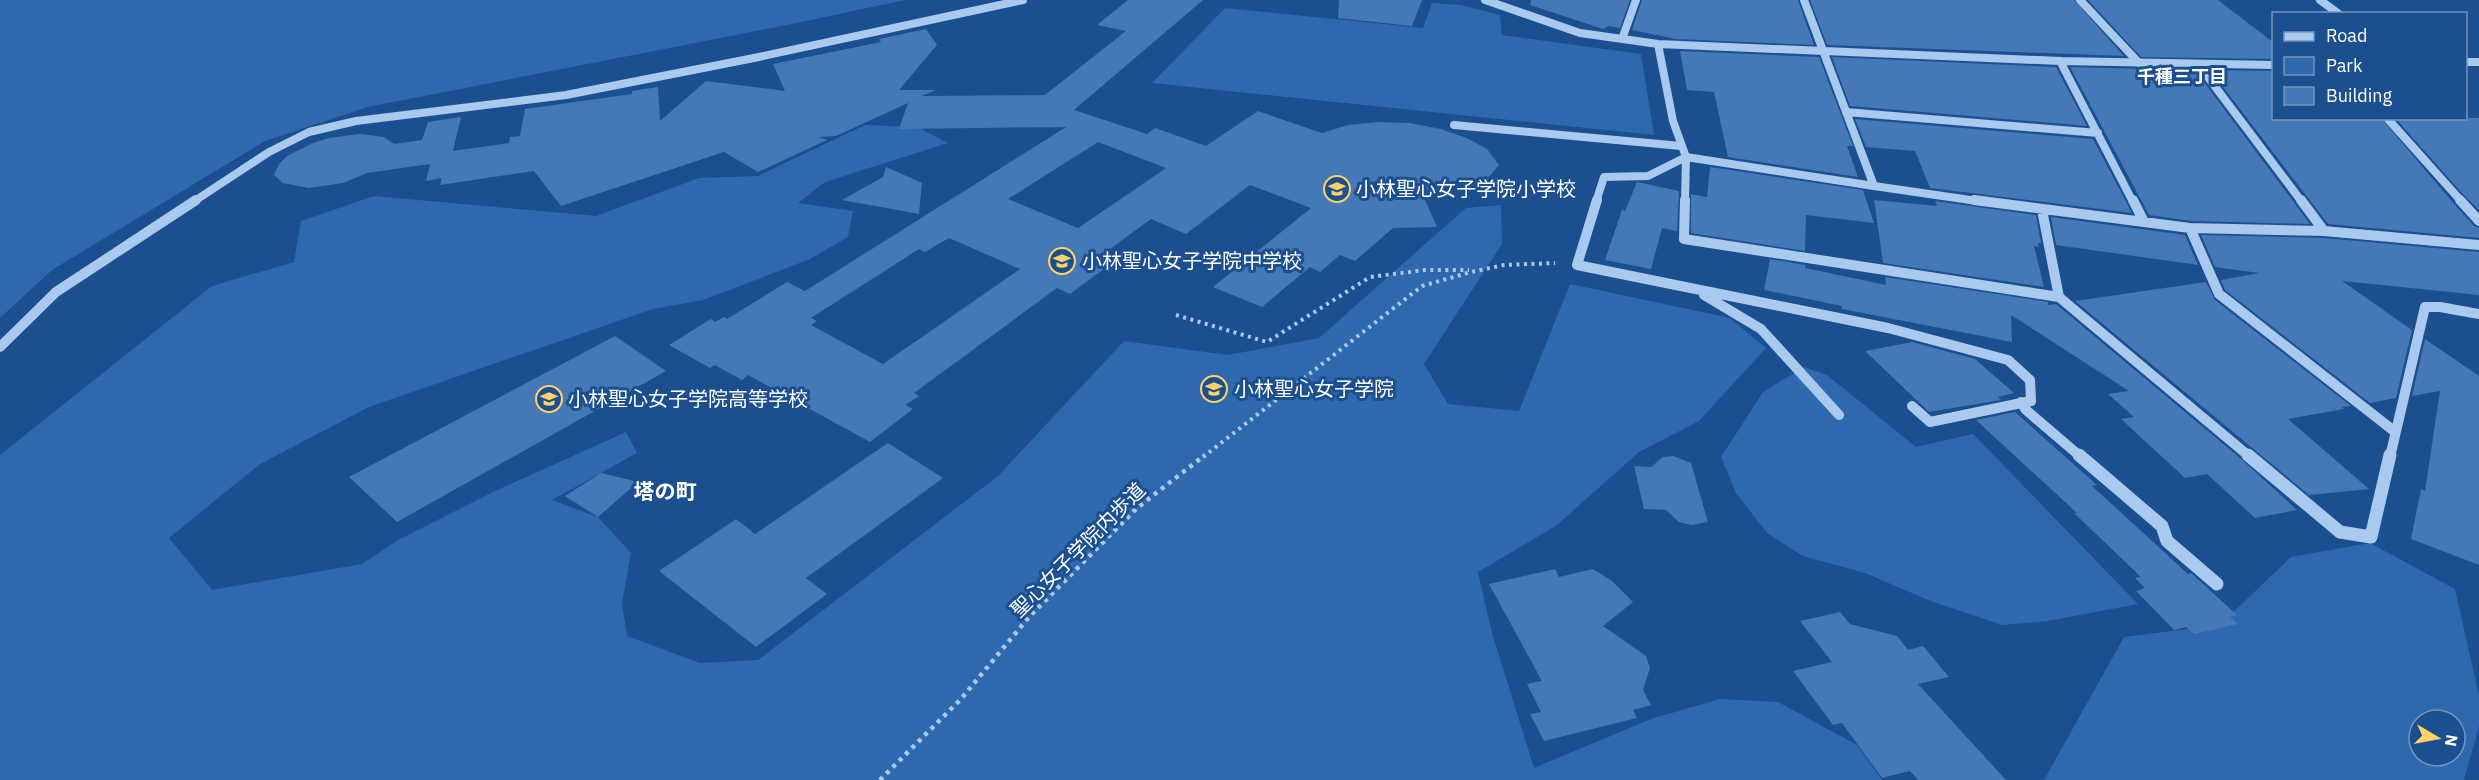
<svg xmlns="http://www.w3.org/2000/svg" width="2479" height="780" viewBox="0 0 2479 780" font-family="'IBM Plex Sans','Noto Sans JP',sans-serif">
<style>
.green{fill:#2e69ad;fill-rule:evenodd}
.building{fill:#4478b7;fill-rule:evenodd}
.lines{fill:none;stroke-linecap:round;stroke-linejoin:round}
.path-far1{stroke:#a9c9ee;stroke-width:4;stroke-dasharray:3 4.5;stroke-linecap:butt}
.path{stroke:#a9c9ee;stroke-width:4.5;stroke-dasharray:4 5;stroke-linecap:butt}
.minor-far2{stroke:#a9c9ee;stroke-width:8}
.minor-far1{stroke:#a9c9ee;stroke-width:10}
.minor{stroke:#a9c9ee;stroke-width:13}
.labels{text-anchor:middle;stroke-width:6;stroke-linejoin:round;paint-order:stroke}
.far-neighbourhood-label{font-size:18px;font-weight:bold;fill:#fff;stroke:#1b4f8f}
.poi-label{font-size:20px;fill:#fff;stroke:#1b4f8f;text-anchor:start}
.street-label{font-size:20px;fill:#fff;stroke:#1b4f8f}
.neighbourhood-label{font-size:21px;font-weight:bold;fill:#fff;stroke:#1b4f8f}
</style>
<rect width="100%" height="100%" fill="#1b4f8f"/>
<path class="green" d="M 0,0 L 905,0 L 792,24 L 368,107 L 265,141 L 52,270 L 0,318 Z
M 1432,3 L 1461,5 L 1500,15 L 1502,35 L 1641,54 L 1654,135 L 1152,83 L 1225,8 L 1423,28 Z
M 865,125 L 917,127 L 948,143 L 825,182 L 798,203 L 853,211 L 848,237 L 810,259 L 703,300 L 653,309 L 369,407 L 260,464 L 169,538 L 212,590 L 362,564 L 398,540 L 495,491 L 626,432 L 637,453 L 552,500 L 598,517 L 631,553 L 622,603 L 627,636 L 700,663 L 758,660 L 998,476 L 1124,341 L 1228,355 L 1319,338 L 1466,208 L 1501,205 L 1502,244 L 1424,364 L 1448,404 L 1519,411 L 1570,284 L 1730,318 L 1766,348 L 1699,421 L 1639,452 L 1557,525 L 1478,572 L 1492,633 L 1534,768 L 1651,719 L 1720,699 L 1778,702 L 1857,745 L 1882,780 L 0,780 L 0,455 L 212,286 L 294,262 L 301,221 L 374,196 L 596,216 L 699,178 L 758,176 Z
M 1804,367 L 1827,375 L 1916,447 L 1973,434 L 2138,604 L 2048,621 L 2002,625 L 1933,602 L 1865,573 L 1803,556 L 1767,533 L 1736,493 L 1721,457 L 1763,392 Z
M 2370,543 L 2455,589 L 2479,695 L 2479,726 L 2464,780 L 2044,780 L 2124,637 L 2220,625 L 2291,557 ZM 2419,720 L 2455,720 L 2455,756 L 2419,756 Z"/>
<path class="building" d="M 1128,0 L 1203,0 L 1074,110 L 1147,134 L 1155,128 L 1206,146 L 1258,111 L 1322,133 L 1348,125 L 1378,122 L 1409,123 L 1441,129 L 1467,138 L 1487,149 L 1499,165 L 1487,179 L 1460,188 L 1421,191 L 1437,227 L 1393,228 L 1355,261 L 1340,255 L 1320,272 L 1310,267 L 1262,307 L 1213,287 L 1311,208 L 1250,185 L 1186,234 L 1151,219 L 1091,263 L 1104,269 L 1070,294 L 1057,288 L 914,393 L 919,396 L 905,405 L 913,409 L 870,442 L 748,375 L 742,380 L 715,365 L 710,368 L 669,345 L 711,319 L 715,322 L 724,317 L 727,319 L 787,282 L 805,291 L 1066,127 L 899,129 L 908,103 L 836,136 L 818,137 L 827,140 L 758,172 L 724,152 L 561,206 L 534,171 L 440,185 L 442,178 L 426,181 L 430,164 L 367,173 L 343,183 L 309,188 L 283,183 L 274,175 L 279,164 L 287,156 L 313,143 L 329,138 L 360,134 L 384,137 L 394,144 L 422,140 L 428,122 L 461,117 L 453,151 L 509,143 L 510,137 L 520,136 L 525,109 L 632,94 L 632,91 L 658,87 L 660,121 L 706,81 L 785,91 L 773,64 L 881,42 L 879,39 L 926,29 L 937,45 L 899,90 L 936,90 L 922,96 L 1045,95 L 1126,31 L 1097,25 ZM 1098,142 L 1166,168 L 1078,228 L 1008,199 ZM 949,238 L 1020,269 L 883,364 L 811,325 L 817,321 L 811,318 L 919,249 L 925,252 Z
M 1339,0 L 1422,0 L 1412,26 L 1338,18 Z
M 1531,0 L 1630,0 L 1620,28 L 1609,26 L 1603,29 L 1530,5 Z
M 1642,0 L 1798,0 L 1814,45 L 1676,39 L 1632,30 Z
M 1810,0 L 2074,0 L 2124,56 L 1827,45 Z
M 2088,0 L 2218,0 L 2274,43 L 2274,59 L 2141,57 Z
M 1680,51 L 1819,57 L 1853,146 L 1847,146 L 1858,177 L 1728,157 L 1714,92 L 1687,90 Z
M 1832,57 L 2056,67 L 2087,126 L 1850,106 Z
M 2070,67 L 2195,70 L 2310,224 L 2191,221 L 2149,215 Z
M 2210,70 L 2274,71 L 2274,118 L 2381,118 L 2455,205 L 2474,226 L 2479,228 L 2479,238 L 2328,224 Z
M 2395,118 L 2479,118 L 2479,210 L 2462,193 Z
M 1855,119 L 2093,139 L 2132,213 L 1930,188 L 1915,151 L 1866,147 Z
M 886,167 L 922,183 L 919,214 L 842,200 L 883,177 Z
M 1710,167 L 1863,190 L 1874,223 L 1806,215 L 1805,251 L 1691,233 L 1691,194 L 1707,197 Z
M 1637,182 L 1679,191 L 1677,231 L 1662,228 L 1651,269 L 1605,260 L 1622,210 L 1625,211 Z
M 1874,200 L 1937,206 L 1935,201 L 2036,215 L 2041,243 L 2038,243 L 2039,247 L 2034,246 L 2044,287 L 1883,263 Z
M 2051,217 L 2185,235 L 2198,265 L 2056,245 Z
M 2201,235 L 2324,238 L 2479,252 L 2479,295 L 2342,281 L 2412,330 L 2396,398 L 2370,403 L 2225,290 L 2221,280 L 2259,273 L 2215,267 Z
M 1770,259 L 1805,265 L 1805,268 L 1886,285 L 1885,277 L 2048,302 L 2048,305 L 2056,304 L 2240,458 L 2297,510 L 2255,518 L 2207,474 L 2185,478 L 2121,419 L 2134,417 L 2108,394 L 2129,391 L 2011,315 L 2012,342 L 1842,309 L 1842,306 L 1764,290 Z
M 2206,282 L 2215,300 L 2351,406 L 2342,407 L 2344,409 L 2288,419 L 2369,489 L 2309,495 L 2075,301 Z
M 615,336 L 666,371 L 397,522 L 349,477 Z
M 2425,339 L 2479,376 L 2479,565 L 2411,539 L 2421,489 L 2425,491 L 2440,391 L 2412,396 Z
M 1912,342 L 1975,359 L 2014,393 L 1998,397 L 2001,400 L 1929,412 L 1865,351 Z
M 2015,412 L 2097,485 L 2092,486 L 2188,574 L 2191,573 L 2237,615 L 2230,617 L 2238,624 L 2194,634 L 2186,627 L 2174,630 L 2136,591 L 2145,588 L 2135,578 L 2141,577 L 2074,513 L 2077,513 L 1976,420 Z
M 888,443 L 943,478 L 806,578 L 827,594 L 756,647 L 659,571 L 736,519 L 755,534 Z
M 1673,456 L 1691,463 L 1708,522 L 1691,525 L 1679,522 L 1666,510 L 1644,509 L 1634,466 L 1651,467 L 1663,457 Z
M 601,473 L 638,482 L 598,517 L 565,496 Z
M 1555,569 L 1559,577 L 1593,569 L 1612,581 L 1633,602 L 1603,626 L 1646,656 L 1650,668 L 1643,690 L 1651,705 L 1633,710 L 1637,718 L 1544,741 L 1530,714 L 1541,712 L 1527,684 L 1542,681 L 1489,584 Z
M 1840,612 L 1850,624 L 1897,636 L 1908,650 L 1923,646 L 1949,677 L 1918,684 L 2006,780 L 1918,780 L 1910,771 L 1882,778 L 1842,723 L 1833,725 L 1793,671 L 1832,662 L 1800,621 Z"/>
<g class="lines">
<path class="path-far1" d="M 1176,315 L 1267,342 L 1370,277 L 1425,270 L 1469,270
M 1203,457 L 1422,286 L 1471,272 L 1504,265 L 1555,263"/>
<path class="path" d="M 880,780 L 961,699 L 1029,617 L 1137,508 L 1205,455"/>
<path class="minor-far2" d="M 1485,0 L 1580,33 L 1658,44 L 2060,61 L 2274,65
M 1804,0 L 1874,186 L 1984,202
M 2080,0 L 2139,63
M 2320,0 L 2339,14
M 1622,39 L 1636,0
M 2060,61 L 2133,202
M 2466,62 L 2479,62
M 2198,64 L 2302,202
M 1846,112 L 2098,133
M 2387,118 L 2462,202
M 1454,125 L 1681,146
M 193,202 L 269,152 L 309,132 L 356,121 L 566,95 L 754,58 L 1023,0
M 1596,202 L 1604,177 L 1648,176 L 1686,157 L 1673,121 L 1658,44
M 1685,202 L 1686,157 L 1874,186"/>
<path class="minor-far1" d="M 1597,200 L 1577,265 L 1888,328 L 2008,360 L 2030,380 L 2031,401 L 1930,422 L 1912,406
M 1685,200 L 1684,239 L 2059,297 L 2250,457
M 1974,200 L 2190,228 L 2324,231 L 2479,245
M 2133,200 L 2144,222
M 2301,200 L 2324,231
M 2460,200 L 2479,221
M 2042,210 L 2059,297
M 2190,228 L 2219,294 L 2394,431
M 1704,295 L 1761,329 L 1839,415
M 0,347 L 56,292 L 196,200
M 2021,402 L 2026,410 L 2081,457
M 2390,457 L 2425,307 L 2440,307 L 2479,314"/>
<path class="minor" d="M 2079,455 L 2162,526 L 2167,541 L 2217,584
M 2248,455 L 2340,532 L 2371,537 L 2390,455"/>
</g>
<defs>
<symbol id="school-ring" viewBox="-11 -11 22 22"><circle r="9.5" fill="#1b4f8f" stroke="#ffd166" stroke-width="1.5"/><path d="M0-5L7-2L0 1L-7-2ZM-4 1L0 2.5L4 1V4Q0 6-4 4Z" fill="#ffd166"/></symbol>
</defs>
<g fill-rule="evenodd">
<use href="#school-ring" x="1322" y="174" width="30" height="30"/>
<use href="#school-ring" x="1047" y="246" width="30" height="30"/>
<use href="#school-ring" x="1199" y="374" width="30" height="30"/>
<use href="#school-ring" x="534" y="384" width="30" height="30"/>
</g>
<g class="labels">
<g class="far-neighbourhood-label">
<text x="2182" y="83">千種三丁目</text>
</g>
<g class="poi-label">
<text x="1356" y="196">小林聖心女子学院小学校</text>
<text x="1082" y="268">小林聖心女子学院中学校</text>
<text x="1234" y="396">小林聖心女子学院</text>
<text x="568" y="406">小林聖心女子学院高等学校</text>
</g>
<g class="street-label">
<text transform="translate(1078 550) rotate(-45)" y="7">聖心女子学院内歩道</text>
</g>
<g class="neighbourhood-label">
<text x="665" y="499">塔の町</text>
</g>
</g>
<rect x="2272" y="12" width="195" height="108" fill="#1b4f8f" stroke="#7695bc" stroke-width="1.5"/>
<rect x="2284" y="32" width="30" height="9" fill="#a9c9ee" stroke="#7695bc" stroke-width="1.5"/>
<text x="2326" y="42" font-size="18" fill="#ffffff">Road</text>
<rect x="2284" y="57" width="30" height="18" fill="#2e69ad" stroke="#7695bc" stroke-width="1.5"/>
<text x="2326" y="72" font-size="18" fill="#ffffff">Park</text>
<rect x="2284" y="87" width="30" height="18" fill="#4478b7" stroke="#7695bc" stroke-width="1.5"/>
<text x="2326" y="102" font-size="18" fill="#ffffff">Building</text>
<g transform="translate(2437 738) rotate(100)"><circle r="28" fill="#1b4f8f" stroke="#7695bc" stroke-width="1.5"/>
<path d="M0-4.5L10 22L0 15L-10 22Z" fill="#ffd166"/>
<text y="-9" font-size="16" font-weight="bold" text-anchor="middle" fill="#ffffff">N</text>
</g>
</svg>
